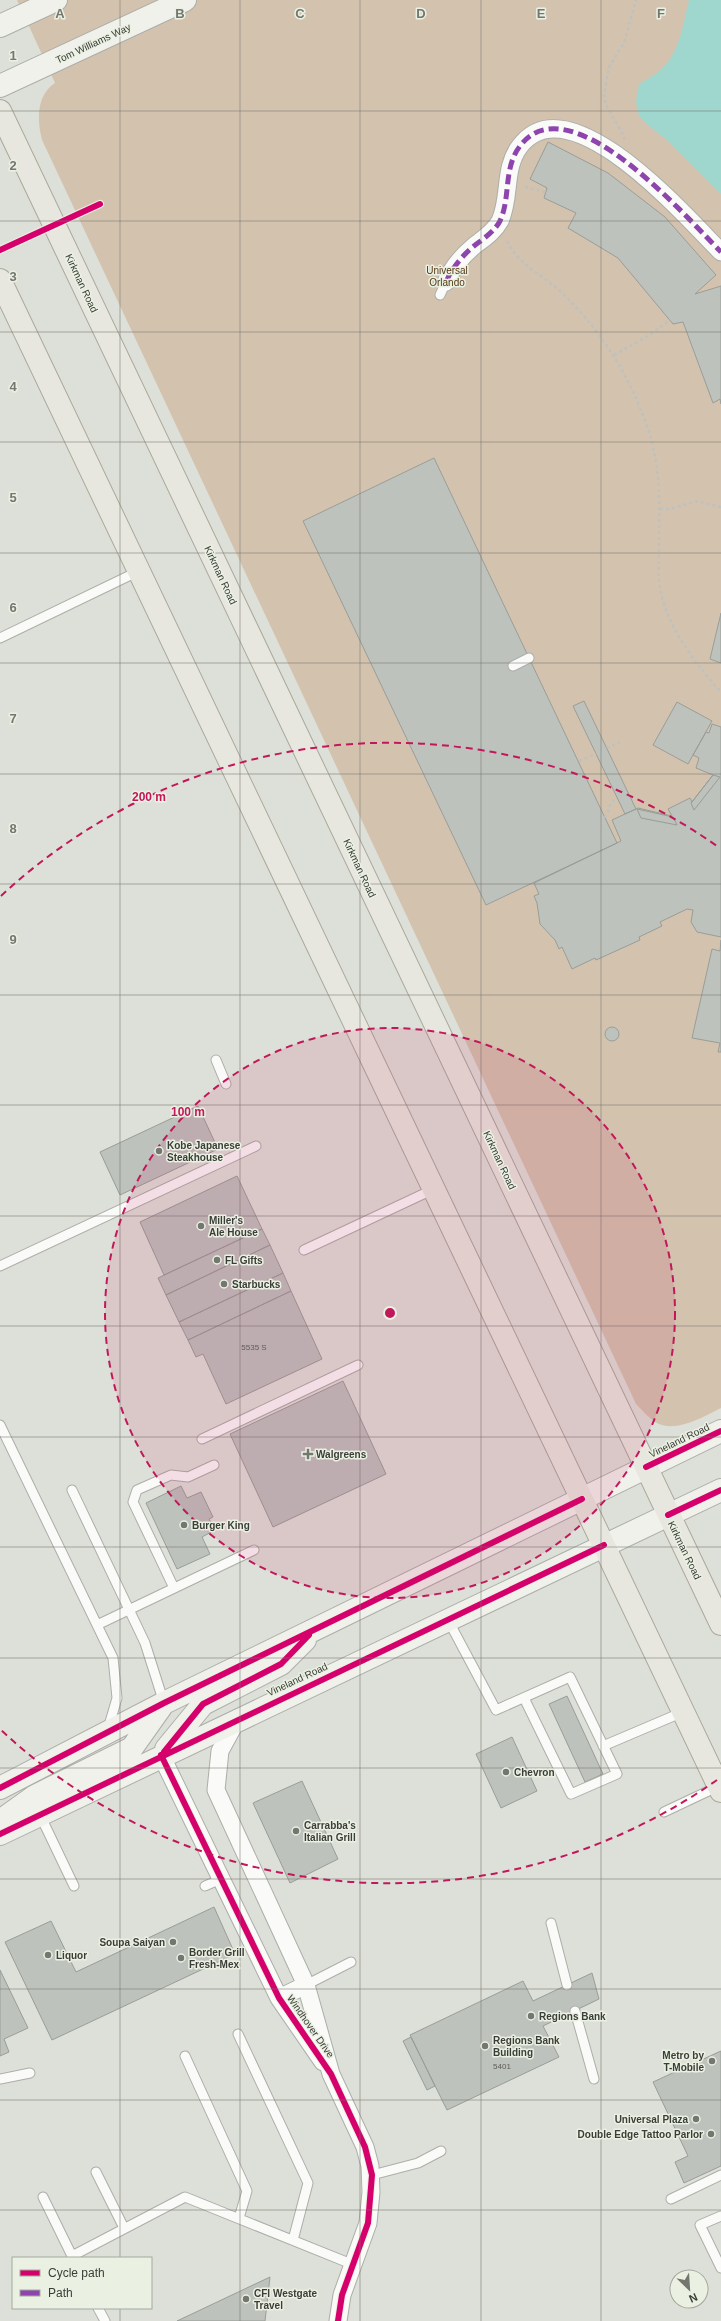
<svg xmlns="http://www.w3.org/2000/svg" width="721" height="2321" viewBox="0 0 721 2321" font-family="Helvetica,sans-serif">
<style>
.green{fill:#d3c3ae}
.water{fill:#9fd6ce}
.building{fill:#bec2bc;stroke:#999d98}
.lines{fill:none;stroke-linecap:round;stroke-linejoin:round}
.lane-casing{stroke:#acaea8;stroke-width:11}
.street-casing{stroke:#acaea8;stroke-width:19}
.secondary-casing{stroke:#acaea8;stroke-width:24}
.primary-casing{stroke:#aaa99a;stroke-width:24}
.path{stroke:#bfc1be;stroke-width:2.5;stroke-dasharray:3 3;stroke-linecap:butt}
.lane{stroke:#fafaf9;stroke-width:9}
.street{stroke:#fafaf9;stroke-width:17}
.secondary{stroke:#f1f1ec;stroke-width:22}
.primary{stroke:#e8e7df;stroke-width:22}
.quiet{stroke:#8e44ad;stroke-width:5;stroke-dasharray:10 5;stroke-linecap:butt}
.cycleway-casing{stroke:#eaf1e2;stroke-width:8}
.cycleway{stroke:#d6006c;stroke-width:6}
.grid{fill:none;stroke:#747670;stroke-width:1;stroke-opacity:0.55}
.ring{fill:none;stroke:#c2185b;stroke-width:2;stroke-dasharray:7 5}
.poi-dot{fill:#747670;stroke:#eaf1e2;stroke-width:1.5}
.labels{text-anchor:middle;stroke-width:3;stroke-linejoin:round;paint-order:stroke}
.number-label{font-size:8px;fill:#5c5e59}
.street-label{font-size:10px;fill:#3b3d38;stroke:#eaf1e2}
.park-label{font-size:10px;fill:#543714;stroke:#eaf1e2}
.poi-label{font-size:10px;font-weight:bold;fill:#3b3d38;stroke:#eaf1e2;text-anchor:start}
.grid-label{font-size:13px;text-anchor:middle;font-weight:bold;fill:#747670;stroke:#eaf1e2;stroke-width:3;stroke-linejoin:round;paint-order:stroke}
.centre{fill:#c2185b;stroke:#eaf1e2;stroke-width:2}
.ring-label{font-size:12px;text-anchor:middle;font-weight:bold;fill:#c2185b;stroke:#eaf1e2;stroke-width:3;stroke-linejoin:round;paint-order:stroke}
</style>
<rect width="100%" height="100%" fill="#dde0d8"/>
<path class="green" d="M 17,0 L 721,0 L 721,1408 C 703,1417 675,1434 655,1422 C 648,1417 642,1410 636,1404 L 42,140 C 37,121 36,95 55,83 Z"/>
<path class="water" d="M 689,0 L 721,0 L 721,194 L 667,140 L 649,126 L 639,116 L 636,101 L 639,84 C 649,78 661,72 668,62 C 681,45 684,19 689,0 Z"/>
<path class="building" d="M 548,142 L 608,173 L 665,217 L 716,275 L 695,294 L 721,286 L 721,404 L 720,399 L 713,403 L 683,322 L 673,324 L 618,258 L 568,228 L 576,213 L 544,198 L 547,188 L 530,179 Z
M 434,458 L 617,843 L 486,905 L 303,521 Z
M 721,613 L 721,663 L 710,659 Z
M 584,701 L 636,809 L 625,814 L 573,706 Z
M 677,702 L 712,721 L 688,764 L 653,745 Z
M 712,724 L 721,727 L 721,937 L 697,932 L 691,922 L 693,910 L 687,909 L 660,922 L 662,926 L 639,937 L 640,940 L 596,960 L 595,958 L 572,969 L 562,947 L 559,949 L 555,940 L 540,924 L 537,903 L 534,896 L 539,894 L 534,883 L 621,841 L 612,820 L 638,808 L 672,816 L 668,809 L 690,798 L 692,802 L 713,775 L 696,768 L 699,758 L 693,755 L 706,732 L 709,733 Z
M 713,775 L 720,777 L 694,810 L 691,803 Z
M 637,809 L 673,817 L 677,825 L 641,818 Z
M 721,940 L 721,1052 L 718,1052 L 720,1043 L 692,1038 L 712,949 L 720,951 Z
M605 1034a7 7 0 1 1 14 0a7 7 0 1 1-14 0Z
M 198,1106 L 218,1149 L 120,1195 L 100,1152 Z
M 237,1176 L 262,1229 L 164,1275 L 140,1222 Z
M 262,1229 L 270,1245 L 166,1295 L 158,1278 Z
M 270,1245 L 283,1273 L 179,1322 L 166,1295 Z
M 283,1273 L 291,1291 L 188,1340 L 179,1322 Z
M 291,1291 L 322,1359 L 226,1404 L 203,1354 L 196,1357 L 188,1340 Z
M 343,1381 L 386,1474 L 273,1527 L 230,1434 Z
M 181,1486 L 187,1498 L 201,1492 L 213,1517 L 209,1519 L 215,1530 L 202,1537 L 210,1554 L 177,1569 L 146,1503 Z
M 567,1696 L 603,1774 L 585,1782 L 549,1704 Z
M 512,1737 L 537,1791 L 501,1808 L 476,1754 Z
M 302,1781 L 338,1859 L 290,1883 L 253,1803 Z
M 214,1907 L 235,1954 L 52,2040 L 5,1942 L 51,1921 L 76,1972 Z
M 0,1970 L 28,2028 L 4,2039 L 9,2052 L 0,2056 Z
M 592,1973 L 599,1999 L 543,2026 L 559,2057 L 447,2110 L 410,2035 L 523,1981 L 533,2001 Z
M 411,2037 L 435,2086 L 427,2090 L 403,2041 Z
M 721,2051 L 721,2166 L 684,2183 L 675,2162 L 688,2156 L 653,2082 Z
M 270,2277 L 265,2321 L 177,2321 Z"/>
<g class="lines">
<defs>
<path id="lane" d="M 440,295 L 446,282
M 0,638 L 139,571
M 513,666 L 529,658
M 216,1060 L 226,1084
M 304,1250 L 434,1189
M 0,1266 L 256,1146
M 0,1425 L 113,1658 L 117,1698 L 108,1729
M 202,1439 L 358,1365
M 72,1490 L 145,1643 L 164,1703
M 174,1588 L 133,1502 L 137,1490 L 171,1475 L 188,1477 L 214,1465
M 448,1620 L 496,1710 L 570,1677 L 617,1774 L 571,1794 L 524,1698
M 97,1625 L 254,1550
M 603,1746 L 683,1712
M 664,1812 L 719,1786
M 40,1815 L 74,1886
M 205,1886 L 221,1879
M 551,1923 L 567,1985
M 306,1985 L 351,1962
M 575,2011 L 594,2079
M 238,2034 L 308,2183 L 293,2240
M 185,2056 L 247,2191 L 239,2218
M 0,2079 L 30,2073
M 96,2172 L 124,2228
M 372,2175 L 418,2163 L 441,2151
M 43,2197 L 73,2258
M 671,2199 L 721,2175
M 721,2216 L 700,2225 L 721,2268
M 72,2256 L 185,2197 L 354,2265
M 98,2308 L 105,2321"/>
<path id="street" d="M 446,282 C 452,268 462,256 474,246 C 483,239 494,232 500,221 C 511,197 503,168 520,146 C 569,81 687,218 721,252
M 238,1718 L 220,1751 L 216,1790 L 306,1985 L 331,2074 L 365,2147 L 370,2166 L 371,2192 L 368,2223 L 342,2295 L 338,2321
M 161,1755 L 279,1998 L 323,2062
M 279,1998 L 306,1985"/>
<path id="secondary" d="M 0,26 L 56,0
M 0,86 L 185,0
M 166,1749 L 203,1704 L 281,1664 L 305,1640
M 0,1788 L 164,1703 L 721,1431
M 0,1821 L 35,1796 L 132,1748 L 161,1707
M 0,1834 L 721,1490"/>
<path id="primary" d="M 0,111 L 721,1624
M 0,280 L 721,1791"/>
</defs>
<use href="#lane" class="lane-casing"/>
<use href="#street" class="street-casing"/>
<use href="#secondary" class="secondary-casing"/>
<use href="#primary" class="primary-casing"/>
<path class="path" d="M 624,140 L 624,136 L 606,105 L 604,95 L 609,67 L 624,43 L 636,0
M 525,187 L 546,192
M 507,241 C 521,268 541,273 561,292 C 602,331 628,374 647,426 C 660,462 660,502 659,540 C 659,559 657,578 662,597 C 670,631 698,667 721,692
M 614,355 L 648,336 L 670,320
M 660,509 L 669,509 L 697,501 L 721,507
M 607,748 L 620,742
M 579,761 L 596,754
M 454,768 L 490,751 L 504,752
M 571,847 L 573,853 C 558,860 541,853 527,845 L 522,848 L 519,842 L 528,838 C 565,860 600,843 611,802 L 617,799
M 497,856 L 520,845"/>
<use href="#lane" class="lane"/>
<use href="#street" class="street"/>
<use href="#secondary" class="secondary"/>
<use href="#primary" class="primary"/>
<path class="quiet" d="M 446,282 C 452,268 462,256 474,246 C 483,239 494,232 500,221 C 511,197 503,168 520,146 C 569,81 687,218 721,252"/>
<defs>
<path id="cycleway" d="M 0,250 L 100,204
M 646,1467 L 721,1431
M 668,1515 L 721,1490
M 164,1752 L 203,1704 L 281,1664 L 309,1635
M 161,1755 L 279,1998 L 331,2074 L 365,2147 L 372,2175 L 368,2223 L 342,2295 L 338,2321
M 0,1788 L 164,1703 L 582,1499
M 0,1834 L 604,1545"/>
</defs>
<use href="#cycleway" class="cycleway-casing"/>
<use href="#cycleway" class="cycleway"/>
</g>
<path class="grid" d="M 120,0 L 120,2258M 240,0 L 240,2321M 360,0 L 360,2321M 481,0 L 481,2321M 601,0 L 601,2321M 0,111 L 721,111M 0,221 L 721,221M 0,332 L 721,332M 0,442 L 721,442M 0,553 L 721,553M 0,663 L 721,663M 0,774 L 721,774M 0,884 L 721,884M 0,995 L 721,995M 0,1105 L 721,1105M 0,1216 L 721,1216M 0,1326 L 721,1326M 0,1437 L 721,1437M 0,1547 L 721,1547M 0,1658 L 721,1658M 0,1768 L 721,1768M 0,1879 L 721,1879M 0,1989 L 721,1989M 0,2100 L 721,2100M 0,2210 L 721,2210M 120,2308 L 120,2321"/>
<circle cx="390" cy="1313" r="285" fill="#c2185b" fill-opacity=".12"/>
<g class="ring">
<circle cx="390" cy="1313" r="285"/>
<path d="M717 1780A570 570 0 0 1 1 1730M1 896A570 570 0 0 1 717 846"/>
</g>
<g class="poi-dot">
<circle cx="159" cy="1151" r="4"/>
<circle cx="201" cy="1226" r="4"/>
<circle cx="217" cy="1260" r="4"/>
<circle cx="224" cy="1284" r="4"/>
<path d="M306 1448h4v4h4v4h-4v4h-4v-4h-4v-4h4z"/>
<circle cx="184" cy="1525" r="4"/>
<circle cx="506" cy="1772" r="4"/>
<circle cx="296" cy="1831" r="4"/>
<circle cx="173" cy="1942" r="4"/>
<circle cx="48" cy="1955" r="4"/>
<circle cx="181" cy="1958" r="4"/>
<circle cx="531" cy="2016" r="4"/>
<circle cx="485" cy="2046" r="4"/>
<circle cx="712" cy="2061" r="4"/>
<circle cx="696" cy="2119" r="4"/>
<circle cx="711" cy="2134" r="4"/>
<circle cx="246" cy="2299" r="4"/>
</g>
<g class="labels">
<g class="number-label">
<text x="254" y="1350">5535 S</text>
<text x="502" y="2069">5401</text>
</g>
<g class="street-label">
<text transform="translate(93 43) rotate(-25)" y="4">Tom Williams Way</text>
<text transform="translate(82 283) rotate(65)" y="4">Kirkman Road</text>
<text transform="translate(221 575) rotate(65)" y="4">Kirkman Road</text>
<text transform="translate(360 868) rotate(65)" y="4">Kirkman Road</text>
<text transform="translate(500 1160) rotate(65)" y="4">Kirkman Road</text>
<text transform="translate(679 1440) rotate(-26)" y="4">Vineland Road</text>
<text transform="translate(685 1550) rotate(64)" y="4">Kirkman Road</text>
<text transform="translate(297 1679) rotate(-25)" y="4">Vineland Road</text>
<text transform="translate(311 2026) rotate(55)" y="4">Windhover Drive</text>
</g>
<g class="park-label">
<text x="447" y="274">Universal<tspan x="447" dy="12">Orlando</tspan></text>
</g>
<g class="poi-label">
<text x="167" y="1149">Kobe Japanese<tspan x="167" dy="12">Steakhouse</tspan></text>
<text x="209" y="1224">Miller's<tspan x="209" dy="12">Ale House</tspan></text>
<text x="225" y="1264">FL Gifts</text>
<text x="232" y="1288">Starbucks</text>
<text x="316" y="1458">Walgreens</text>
<text x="192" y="1529">Burger King</text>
<text x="514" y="1776">Chevron</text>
<text x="304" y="1829">Carrabba's<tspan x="304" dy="12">Italian Grill</tspan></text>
<text x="165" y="1946" text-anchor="end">Soupa Saiyan</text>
<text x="189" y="1956">Border Grill<tspan x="189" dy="12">Fresh-Mex</tspan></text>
<text x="56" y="1959">Liquor</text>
<text x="539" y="2020">Regions Bank</text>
<text x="493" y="2044">Regions Bank<tspan x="493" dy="12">Building</tspan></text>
<text x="704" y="2059" text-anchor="end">Metro by<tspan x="704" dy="12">T-Mobile</tspan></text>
<text x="688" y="2123" text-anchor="end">Universal Plaza</text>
<text x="703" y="2138" text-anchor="end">Double Edge Tattoo Parlor</text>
<text x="254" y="2297">CFI Westgate<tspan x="254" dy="12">Travel</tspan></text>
</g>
</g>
<g class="grid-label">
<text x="60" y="18">A</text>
<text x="180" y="18">B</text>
<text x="300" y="18">C</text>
<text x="421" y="18">D</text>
<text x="541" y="18">E</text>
<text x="661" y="18">F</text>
<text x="13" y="60">1</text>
<text x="13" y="170">2</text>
<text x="13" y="281">3</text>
<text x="13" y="391">4</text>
<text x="13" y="502">5</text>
<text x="13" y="612">6</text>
<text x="13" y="723">7</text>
<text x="13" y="833">8</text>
<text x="13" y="944">9</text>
</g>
<circle cx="390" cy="1313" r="6" class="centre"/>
<g class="ring-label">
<text x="149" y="801">200 m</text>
<text x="188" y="1116">100 m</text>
</g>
<rect x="12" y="2257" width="140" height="52" fill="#eaf1e2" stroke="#a4a99e"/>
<rect x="20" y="2270" width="20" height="6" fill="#d6006c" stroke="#a4a99e"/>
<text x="48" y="2277" font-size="12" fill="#3b3d38">Cycle path</text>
<rect x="20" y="2290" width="20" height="6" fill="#8e44ad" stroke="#a4a99e"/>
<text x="48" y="2297" font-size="12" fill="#3b3d38">Path</text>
<g transform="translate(689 2289) rotate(155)"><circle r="19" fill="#eaf1e2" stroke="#a4a99e"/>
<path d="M0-3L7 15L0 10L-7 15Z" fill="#747670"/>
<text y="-6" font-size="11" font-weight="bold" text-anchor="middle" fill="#3b3d38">N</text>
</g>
</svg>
